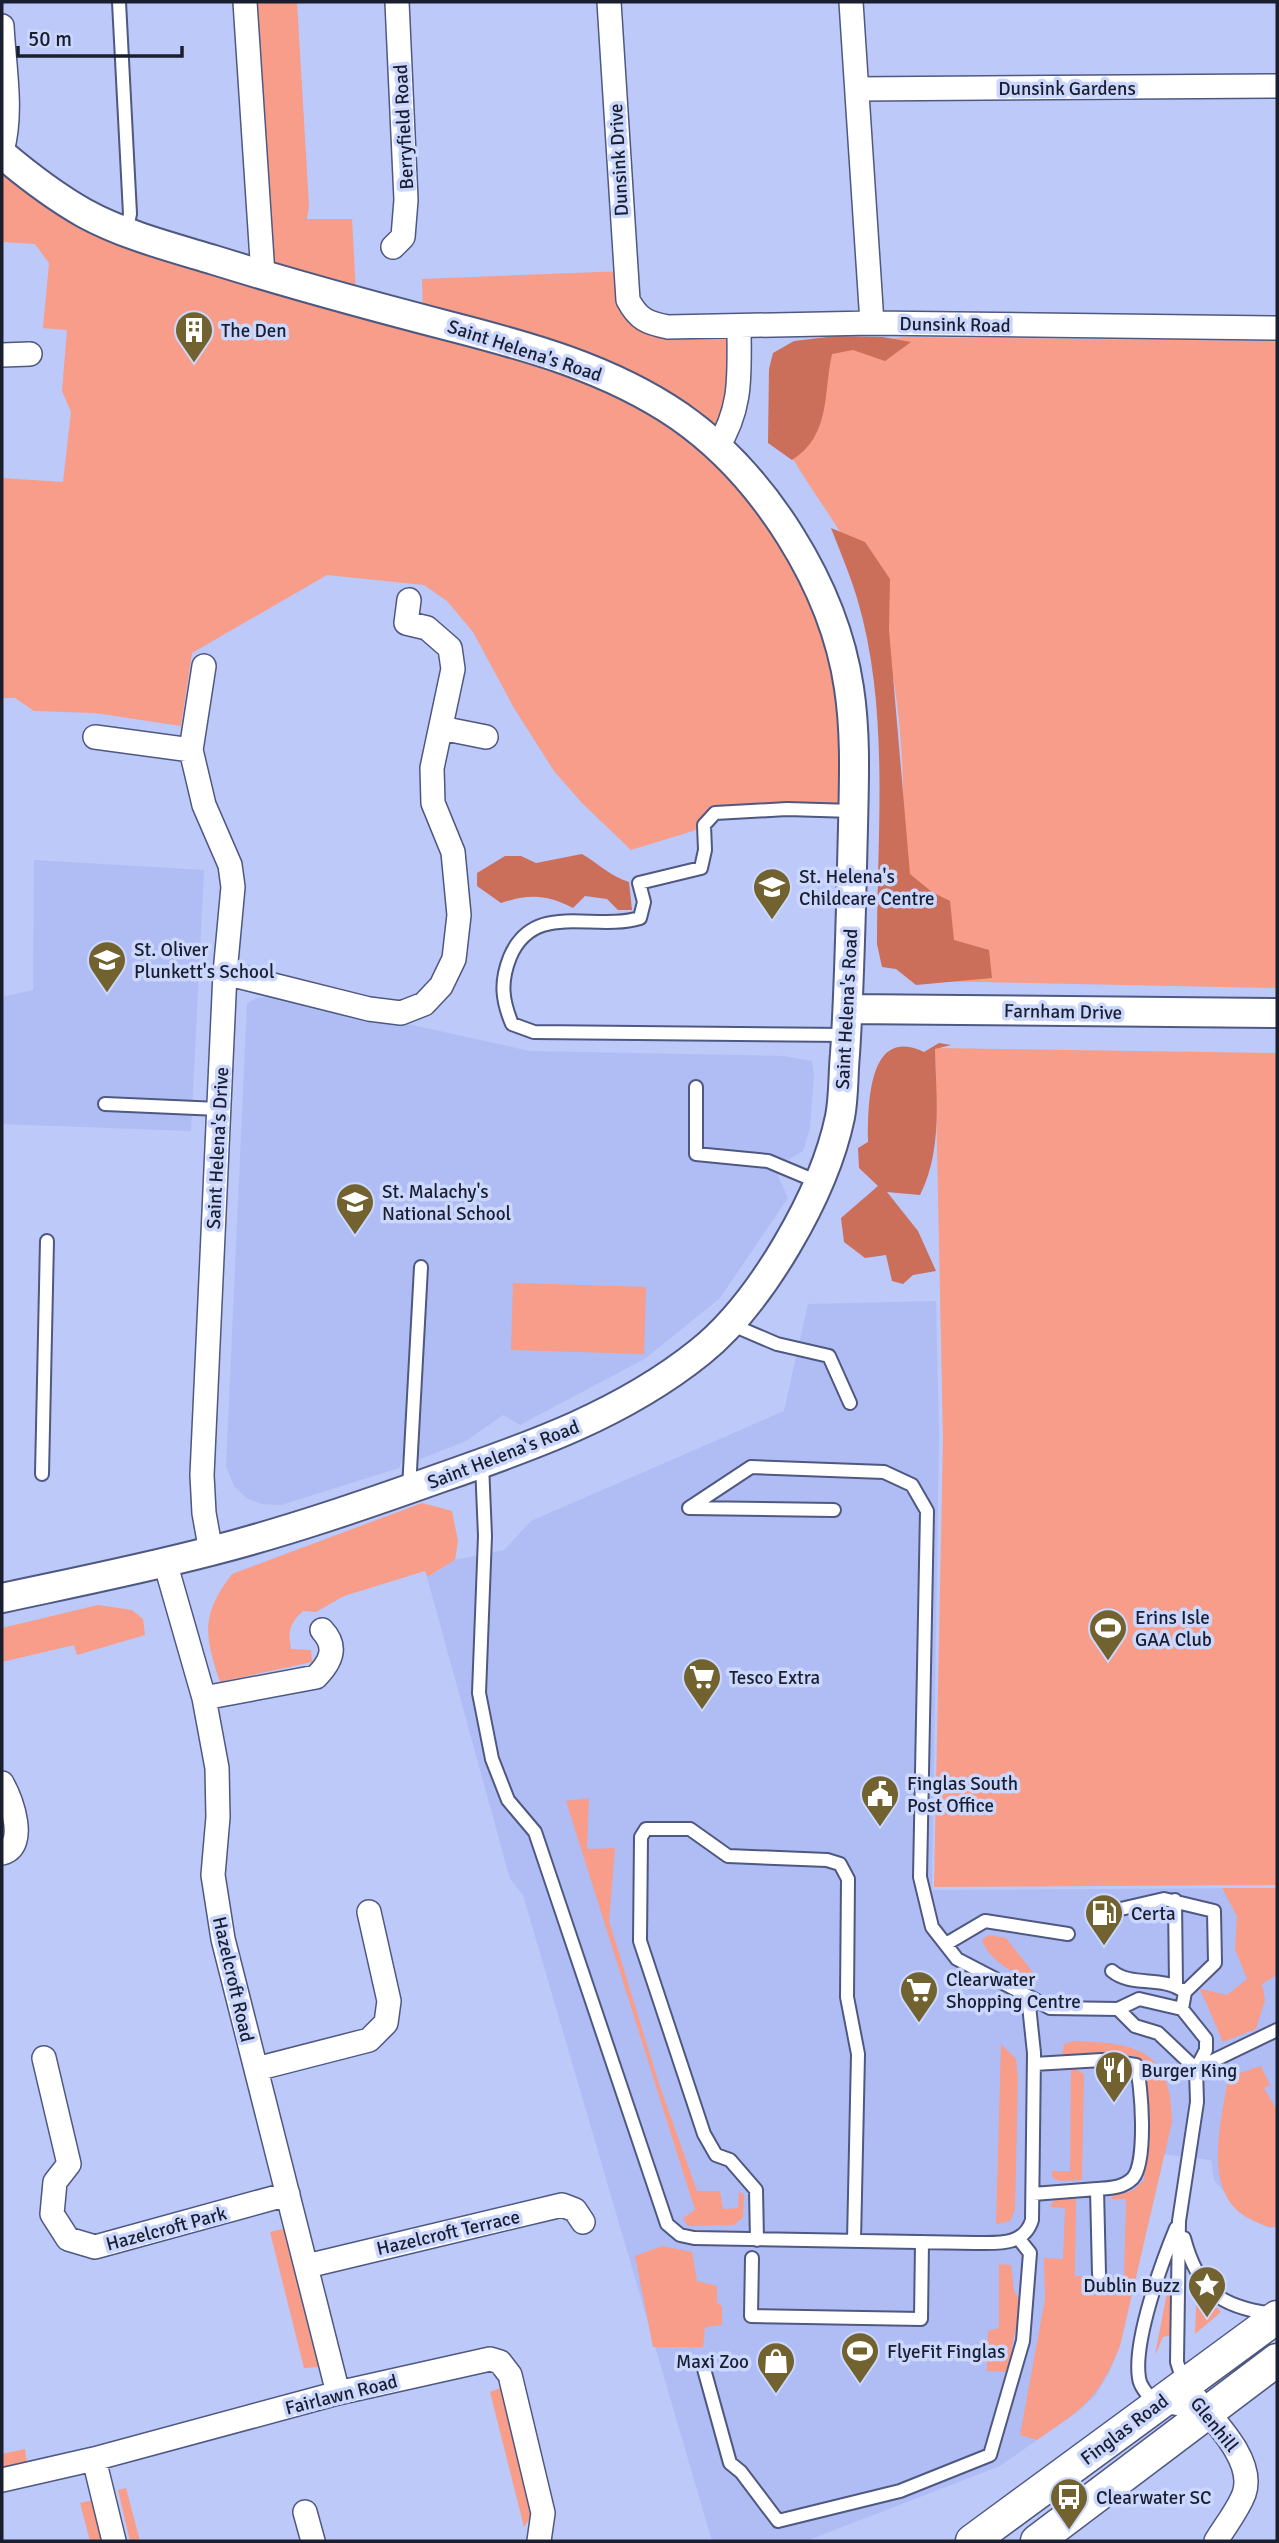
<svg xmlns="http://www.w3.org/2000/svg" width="1279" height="2543" viewBox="0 0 1279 2543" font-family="Signika,sans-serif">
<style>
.built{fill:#afbdf4}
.green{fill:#f79d89}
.forest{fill:#cb6e5a}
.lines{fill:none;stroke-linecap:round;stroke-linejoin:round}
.service-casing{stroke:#4e5881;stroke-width:16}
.minor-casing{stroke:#4e5881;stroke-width:26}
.tertiary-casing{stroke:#4e5881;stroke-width:32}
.secondary-casing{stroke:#4e5881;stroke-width:35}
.service{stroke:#fff;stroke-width:12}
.minor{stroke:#fff;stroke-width:23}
.tertiary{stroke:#fff;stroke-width:28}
.secondary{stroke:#fff;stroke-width:32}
.labels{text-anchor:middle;stroke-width:7;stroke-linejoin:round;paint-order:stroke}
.street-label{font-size:19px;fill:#1a1f30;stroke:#ccd7fe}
.poi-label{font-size:19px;fill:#1a1f30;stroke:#ccd7fe;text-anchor:start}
</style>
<rect width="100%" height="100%" fill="#bcc9f9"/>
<path class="built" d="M 34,860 L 204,870 L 191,1131 L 2,1124 L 2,997 L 33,990 Z
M 280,996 L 530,1051 L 784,1056 L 812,1061 L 814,1075 L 810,1128 L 803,1151 L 784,1162 L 778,1176 L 788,1198 L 720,1298 L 646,1358 L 520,1425 L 503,1415 L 466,1441 L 415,1461 L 411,1455 L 404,1455 L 399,1468 L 281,1505 L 262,1504 L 248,1499 L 234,1486 L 226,1466 L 247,1004 L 256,998 Z
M 936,1301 L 939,1436 L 932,1890 L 1277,1888 L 1277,2227 L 1269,2228 L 1245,2216 L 1214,2180 L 1211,2160 L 1163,2154 L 1121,2342 L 1109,2373 L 1095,2396 L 1077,2412 L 1000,2466 L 806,2541 L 712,2541 L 523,1895 L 510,1879 L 427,1577 L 455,1560 L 504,1550 L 531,1521 L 784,1411 L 808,1304 Z"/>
<path class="green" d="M 248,2 L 297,2 L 309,206 L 307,219 L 352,219 L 356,293 L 264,267 Z
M 2,155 L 90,217 L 637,391 L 764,497 L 836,635 L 851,809 L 728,812 L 693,831 L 631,850 L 582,803 L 554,771 L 514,708 L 473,632 L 447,601 L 424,585 L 327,575 L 192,653 L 181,726 L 95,713 L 34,711 L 15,698 L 2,698 L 2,478 L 63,482 L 71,412 L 62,391 L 67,330 L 43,328 L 49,263 L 35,244 L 2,242 Z
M 625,271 L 635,316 L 738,327 L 724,436 L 423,318 L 422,279 Z
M 904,337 L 1277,341 L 1277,988 L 926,981 L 901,960 C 902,832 916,696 863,575 C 845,533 815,497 792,457 L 811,357 L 841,345 Z
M 935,1048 L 1277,1053 L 1277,1885 L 934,1887 L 943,1440 Z
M 513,1283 L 646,1287 L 644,1354 L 511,1350 Z
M 422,1503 L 452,1511 L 458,1541 L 455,1560 L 427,1577 L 425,1571 L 344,1596 L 316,1612 L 303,1611 C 289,1624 288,1631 291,1649 L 311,1650 L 312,1662 L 220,1682 C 204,1635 201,1615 232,1574 Z
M 98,1605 L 132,1610 L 143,1619 L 145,1635 L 77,1655 L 74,1645 L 2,1662 L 2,1628 Z
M 589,1798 L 587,1849 L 615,1848 L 609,1921 L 659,2084 L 697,2191 L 720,2191 L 723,2209 L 738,2208 L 739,2192 L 744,2194 L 743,2217 L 734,2225 L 688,2226 L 683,2218 L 695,2210 L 566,1801 Z
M 1222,1888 L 1277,1888 L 1277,1975 L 1262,1984 L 1265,2000 L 1256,2029 L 1223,2042 L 1200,1989 L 1227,1995 L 1247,1979 L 1235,1949 L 1237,1916 Z
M 989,1935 L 1006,1938 L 1035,1975 C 1014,1978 988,1958 982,1940 Z
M 1073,2041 C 1136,2043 1172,2049 1172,2122 L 1120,2346 C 1098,2400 1084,2408 1037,2440 L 1020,2435 L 1045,2299 L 1044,2258 L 1063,2259 L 1065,2208 L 1050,2207 L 1055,2198 L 1076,2198 L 1075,2276 L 1124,2277 L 1126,2199 L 1112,2199 L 1112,2195 L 1132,2191 L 1144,2180 L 1146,2064 L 1135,2056 L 1062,2055 L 1064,2044 Z
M 1001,2044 L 1016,2059 L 1018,2078 L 1015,2210 L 1010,2221 L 996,2224 Z
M 1261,2066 L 1270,2085 L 1264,2088 L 1277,2110 L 1277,2227 C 1268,2228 1261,2224 1252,2220 C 1199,2195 1222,2121 1228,2077 Z
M 1071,2067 L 1084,2074 L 1082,2180 L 1059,2181 L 1052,2177 L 1052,2171 L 1070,2171 Z
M 287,2228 L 321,2362 L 319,2367 L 304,2368 L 270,2232 Z
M 662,2246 L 692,2252 L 697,2281 L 717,2286 L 717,2303 L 722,2306 L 722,2325 L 705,2327 L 703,2347 L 653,2347 L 635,2256 Z
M 999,2264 L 1011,2265 L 1014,2291 L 1021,2302 L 1007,2372 L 987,2371 L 988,2331 L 999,2328 Z
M 1171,2272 L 1177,2277 L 1172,2335 L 1163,2337 L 1155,2355 Z
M 1197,2286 L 1221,2312 L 1195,2334 Z
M 503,2387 L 537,2508 L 524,2527 L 490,2392 Z
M 25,2449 L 27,2463 L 2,2469 L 2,2454 Z
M 126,2488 L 140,2541 L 130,2541 L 118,2490 Z
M 98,2499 L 107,2541 L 90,2541 L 80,2503 Z"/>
<path class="forest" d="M 836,336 L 883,337 L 911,342 L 885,361 L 853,350 L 832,354 C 823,395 831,435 792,460 L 768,443 L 769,369 L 773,353 L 794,341 Z
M 831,528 L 865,542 L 890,579 L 889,630 L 910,874 L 932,892 L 950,901 L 954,940 L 989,950 L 992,978 L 916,985 L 896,969 L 882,967 L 877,944 C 877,831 890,708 857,598 C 850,575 840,551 831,528 Z
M 582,854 C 599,864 610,876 629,882 L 632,910 L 618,910 L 607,899 L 585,896 L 573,908 C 546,894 529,894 501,903 L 477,886 L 477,873 L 505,856 L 521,856 L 536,863 Z
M 939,1043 L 951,1045 L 935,1049 C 936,1098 943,1149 920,1195 L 887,1192 L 918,1231 L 936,1271 L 913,1275 L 903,1284 L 892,1281 L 886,1255 L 865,1258 L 844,1242 L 841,1218 L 878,1186 L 859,1168 L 858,1148 L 868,1142 C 868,1108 867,1024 924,1052 Z"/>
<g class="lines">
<defs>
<path id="service" d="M 119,2 L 130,214 L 126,232
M 846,1035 L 534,1032 L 512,1024 C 502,1000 500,982 510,957 C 534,900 593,932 640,918 L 644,902 L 639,883 L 701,868 L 705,850 L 704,825 L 715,813 L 787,809 L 853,811
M 696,1087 L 696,1154 L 768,1161 L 818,1182
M 105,1104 L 219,1109
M 730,1324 L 777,1344 L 829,1356 L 850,1403
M 482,1464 L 485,1536 L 479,1693 L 492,1759 L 508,1800 L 535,1832 L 667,2224 L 680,2235 L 694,2238 L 975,2243 C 998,2243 1024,2246 1032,2220 L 1034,2053 L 1028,1996 L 1050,2008 L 1118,2009 L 1135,2026 L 1158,2033 L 1196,2069 L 1197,2102 L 1179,2221 L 1177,2362 L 1184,2384
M 42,1474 L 47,1241
M 409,1489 L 421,1267
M 834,1510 L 689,1508 L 751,1467 L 884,1472 L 912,1485 L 927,1511 L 920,1877 L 932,1927 L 957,1959 L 1028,1996
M 1175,1900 L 1176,1985
M 1112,1911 L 1164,1899 L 1214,1911 L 1215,1963 L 1185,1992 L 1182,2009
M 946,1944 L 985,1921 L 1068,1934
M 1112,1971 C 1131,1987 1161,1976 1182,1990
M 1118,2009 L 1139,1999 L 1182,2009 L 1206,2039 L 1206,2050 L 1196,2069
M 1034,2064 L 1102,2060 L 1136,2065 C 1142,2085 1147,2162 1133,2178 C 1123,2188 1111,2188 1097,2189
M 1196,2069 L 1277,2030
M 1033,2194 L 1097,2189 L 1099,2274
M 1176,2228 C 1162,2262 1133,2341 1139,2378 C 1140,2388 1150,2397 1157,2405 L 1198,2413
M 1184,2238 C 1198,2290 1219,2307 1273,2314
M 757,2240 L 756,2190 L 730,2160 L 716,2155 L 704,2134 L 640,1941 L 641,1837 L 646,1829 L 690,1829 L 728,1856 L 827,1860 L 840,1864 L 848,1879 L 847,1997 L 858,2054 L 854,2241
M 752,2258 L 751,2316 L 921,2319 L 922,2242
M 704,2369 L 730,2463 L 741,2472 L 778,2521 L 900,2491 L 990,2455 L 1023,2341 L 1030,2253 L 1019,2239"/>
<path id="minor" d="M 245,2 L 263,275
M 609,2 L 628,300 C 638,319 647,323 668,327 L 872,323 L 1277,328
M 851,2 L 872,323
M 2,26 C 4,67 13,112 2,151
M 857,89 L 1277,86
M 393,247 L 403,237 L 406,200 L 397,2
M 2,355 L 30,354
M 717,448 C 743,407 739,373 739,326
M 204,666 L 191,750 L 204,805 L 230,865 L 233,887 L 225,973 L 202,1475 L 204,1513 L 211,1552
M 441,728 L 486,737
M 95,737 L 191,750
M 225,973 L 369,1009 L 401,1013 L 424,1004 L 441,986 L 454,959 L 459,915 L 453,852 L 433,803 L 432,768 L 453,669 L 450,648 L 427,628 L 406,623 L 409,600
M 165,1562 L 204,1698 L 217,1768 L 218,1817 L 213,1875 L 223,1939 L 338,2393
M 204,1698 L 316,1677 C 331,1662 338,1647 322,1630
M 2,1783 C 11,1799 29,1846 2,1853
M 44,2058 L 69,2164 L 55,2182 L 52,2214 L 68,2239 L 95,2247 L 288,2194
M 256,2069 L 369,2040 L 386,2023 L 389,2001 L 369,1912
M 307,2266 L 562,2205 L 575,2210 L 583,2222
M 1184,2384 C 1205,2413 1257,2457 1244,2494 C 1238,2510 1225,2526 1216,2541
M 94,2459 L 114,2541
M 2,2480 L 94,2459 L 338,2393 L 490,2359 L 500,2362 L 510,2375 L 543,2513 L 539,2541
M 305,2512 L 313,2541"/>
<path id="tertiary" d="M 2,154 C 28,176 54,196 84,213 C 124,235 171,247 214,260 C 291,284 368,305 445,325 C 527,346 609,368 679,416 C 764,475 834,586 849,688 C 856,734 854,780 853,827 C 851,902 850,978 845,1054 C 843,1074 844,1097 840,1117 C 824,1194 761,1303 700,1352 C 623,1414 532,1446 440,1478 C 364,1505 289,1531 211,1551 C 142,1569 72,1583 2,1598
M 848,1009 L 1277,1013"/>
<path id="secondary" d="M 972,2541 L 1277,2317
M 1037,2541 L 1277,2360"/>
</defs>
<use href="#service" class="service-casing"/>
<use href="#minor" class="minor-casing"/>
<use href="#tertiary" class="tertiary-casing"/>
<use href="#secondary" class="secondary-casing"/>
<use href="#service" class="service"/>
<use href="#minor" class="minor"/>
<use href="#tertiary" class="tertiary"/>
<use href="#secondary" class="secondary"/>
</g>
<defs>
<symbol id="building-pin" viewBox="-11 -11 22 30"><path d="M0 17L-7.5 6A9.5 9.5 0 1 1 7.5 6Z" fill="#71622f" stroke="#ccd7fe"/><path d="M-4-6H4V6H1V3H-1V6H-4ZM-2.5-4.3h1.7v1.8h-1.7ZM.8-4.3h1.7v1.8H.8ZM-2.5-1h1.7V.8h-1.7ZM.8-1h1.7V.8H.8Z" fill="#fff"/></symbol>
<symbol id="school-pin" viewBox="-11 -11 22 30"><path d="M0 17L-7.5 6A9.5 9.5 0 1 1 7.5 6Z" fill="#71622f" stroke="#ccd7fe"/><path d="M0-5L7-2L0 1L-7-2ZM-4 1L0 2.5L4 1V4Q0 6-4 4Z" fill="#fff"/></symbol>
<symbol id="stadium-pin" viewBox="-11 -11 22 30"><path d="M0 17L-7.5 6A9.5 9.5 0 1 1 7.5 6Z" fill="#71622f" stroke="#ccd7fe"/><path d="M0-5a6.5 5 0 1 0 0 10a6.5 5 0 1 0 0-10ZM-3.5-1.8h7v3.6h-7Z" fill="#fff"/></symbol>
<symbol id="supermarket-pin" viewBox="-11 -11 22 30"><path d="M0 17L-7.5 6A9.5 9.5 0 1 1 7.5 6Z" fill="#71622f" stroke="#ccd7fe"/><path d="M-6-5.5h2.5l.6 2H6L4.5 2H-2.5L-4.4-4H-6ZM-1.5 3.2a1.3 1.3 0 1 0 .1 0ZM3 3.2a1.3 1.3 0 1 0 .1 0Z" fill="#fff"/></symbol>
<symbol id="civic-pin" viewBox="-11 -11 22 30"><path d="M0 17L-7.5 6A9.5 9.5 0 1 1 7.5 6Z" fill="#71622f" stroke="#ccd7fe"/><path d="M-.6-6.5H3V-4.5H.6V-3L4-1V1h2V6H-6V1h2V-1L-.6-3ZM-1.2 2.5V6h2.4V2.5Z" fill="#fff"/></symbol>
<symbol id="fuel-pin" viewBox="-11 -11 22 30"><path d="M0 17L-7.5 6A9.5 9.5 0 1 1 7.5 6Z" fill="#71622f" stroke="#ccd7fe"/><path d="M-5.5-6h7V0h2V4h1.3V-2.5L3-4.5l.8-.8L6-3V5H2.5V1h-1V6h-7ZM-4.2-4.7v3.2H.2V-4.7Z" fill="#fff"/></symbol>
<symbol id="restaurant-pin" viewBox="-11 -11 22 30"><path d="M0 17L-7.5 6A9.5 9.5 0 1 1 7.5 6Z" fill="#71622f" stroke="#ccd7fe"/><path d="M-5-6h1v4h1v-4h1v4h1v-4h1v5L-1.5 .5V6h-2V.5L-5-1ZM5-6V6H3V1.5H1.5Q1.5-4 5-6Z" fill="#fff"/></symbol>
<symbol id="sight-pin" viewBox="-11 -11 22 30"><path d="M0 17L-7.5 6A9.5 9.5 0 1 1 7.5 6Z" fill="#71622f" stroke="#ccd7fe"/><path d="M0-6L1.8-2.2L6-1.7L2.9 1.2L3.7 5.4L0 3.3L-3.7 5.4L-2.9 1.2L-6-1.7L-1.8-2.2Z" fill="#fff"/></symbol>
<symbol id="shop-pin" viewBox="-11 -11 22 30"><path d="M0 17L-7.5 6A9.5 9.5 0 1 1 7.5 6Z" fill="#71622f" stroke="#ccd7fe"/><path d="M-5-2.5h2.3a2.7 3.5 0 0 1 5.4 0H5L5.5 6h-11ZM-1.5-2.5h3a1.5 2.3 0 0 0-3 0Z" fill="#fff"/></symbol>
<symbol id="bus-pin" viewBox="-11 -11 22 30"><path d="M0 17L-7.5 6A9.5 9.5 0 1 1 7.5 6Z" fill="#71622f" stroke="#ccd7fe"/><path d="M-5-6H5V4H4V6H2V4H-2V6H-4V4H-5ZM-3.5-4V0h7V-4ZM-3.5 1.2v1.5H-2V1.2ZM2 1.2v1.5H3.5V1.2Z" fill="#fff"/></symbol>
</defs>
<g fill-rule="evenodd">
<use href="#building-pin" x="172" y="308" width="44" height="60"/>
<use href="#school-pin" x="750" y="865" width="44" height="60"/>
<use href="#school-pin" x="85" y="938" width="44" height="60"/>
<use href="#school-pin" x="333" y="1180" width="44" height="60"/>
<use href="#stadium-pin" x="1086" y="1606" width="44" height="60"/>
<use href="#supermarket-pin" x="680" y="1655" width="44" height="60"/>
<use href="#civic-pin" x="858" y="1772" width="44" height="60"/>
<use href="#fuel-pin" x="1082" y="1891" width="44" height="60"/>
<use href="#supermarket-pin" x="897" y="1968" width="44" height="60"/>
<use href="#restaurant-pin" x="1092" y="2048" width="44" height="60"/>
<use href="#sight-pin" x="1185" y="2263" width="44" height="60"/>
<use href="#stadium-pin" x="838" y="2329" width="44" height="60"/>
<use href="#shop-pin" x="754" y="2339" width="44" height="60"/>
<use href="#bus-pin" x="1047" y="2475" width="44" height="60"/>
</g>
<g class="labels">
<g class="street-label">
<text x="1067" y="95">Dunsink Gardens</text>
<text transform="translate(403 127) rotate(-93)" y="7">Berryfield Road</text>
<text transform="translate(618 160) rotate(-93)" y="7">Dunsink Drive</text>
<text transform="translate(955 324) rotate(1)" y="7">Dunsink Road</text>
<text transform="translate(525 350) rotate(18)" y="7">Saint Helena's Road</text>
<text transform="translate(846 1009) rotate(-87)" y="7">Saint Helena's Road</text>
<text transform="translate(1063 1011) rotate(1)" y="7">Farnham Drive</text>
<text transform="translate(217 1148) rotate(-87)" y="7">Saint Helena's Drive</text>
<text transform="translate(503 1454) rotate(-21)" y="7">Saint Helena's Road</text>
<text transform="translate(234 1979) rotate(77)" y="7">Hazelcroft Road</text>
<text transform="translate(166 2228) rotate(-15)" y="7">Hazelcroft Park</text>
<text transform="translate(448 2232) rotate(-13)" y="7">Hazelcroft Terrace</text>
<text transform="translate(341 2394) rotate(-14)" y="7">Fairlawn Road</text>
<text transform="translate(1215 2424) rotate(51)" y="7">Glenhill</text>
<text transform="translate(1124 2429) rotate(-37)" y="7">Finglas Road</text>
</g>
<g class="poi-label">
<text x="221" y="337">The Den</text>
<text x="799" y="883">St. Helena's<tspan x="799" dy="22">Childcare Centre</tspan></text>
<text x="134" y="956">St. Oliver<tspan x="134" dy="22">Plunkett's School</tspan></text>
<text x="382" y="1198">St. Malachy's<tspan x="382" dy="22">National School</tspan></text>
<text x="1135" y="1624">Erins Isle<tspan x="1135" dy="22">GAA Club</tspan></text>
<text x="729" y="1684">Tesco Extra</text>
<text x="907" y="1790">Finglas South<tspan x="907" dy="22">Post Office</tspan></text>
<text x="1131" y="1920">Certa</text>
<text x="946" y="1986">Clearwater<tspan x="946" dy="22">Shopping Centre</tspan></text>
<text x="1141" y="2077">Burger King</text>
<text x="1180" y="2292" text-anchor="end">Dublin Buzz</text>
<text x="887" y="2358">FlyeFit Finglas</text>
<text x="749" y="2368" text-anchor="end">Maxi Zoo</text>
<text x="1096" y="2504">Clearwater SC</text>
</g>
</g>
<rect width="1279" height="2543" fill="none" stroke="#1a1f30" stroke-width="7"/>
<path d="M18 46v10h164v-10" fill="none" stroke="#1a1f30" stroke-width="3.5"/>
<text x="28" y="46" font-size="21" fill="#1a1f30" stroke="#ccd7fe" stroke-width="5" paint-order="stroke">50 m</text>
</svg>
